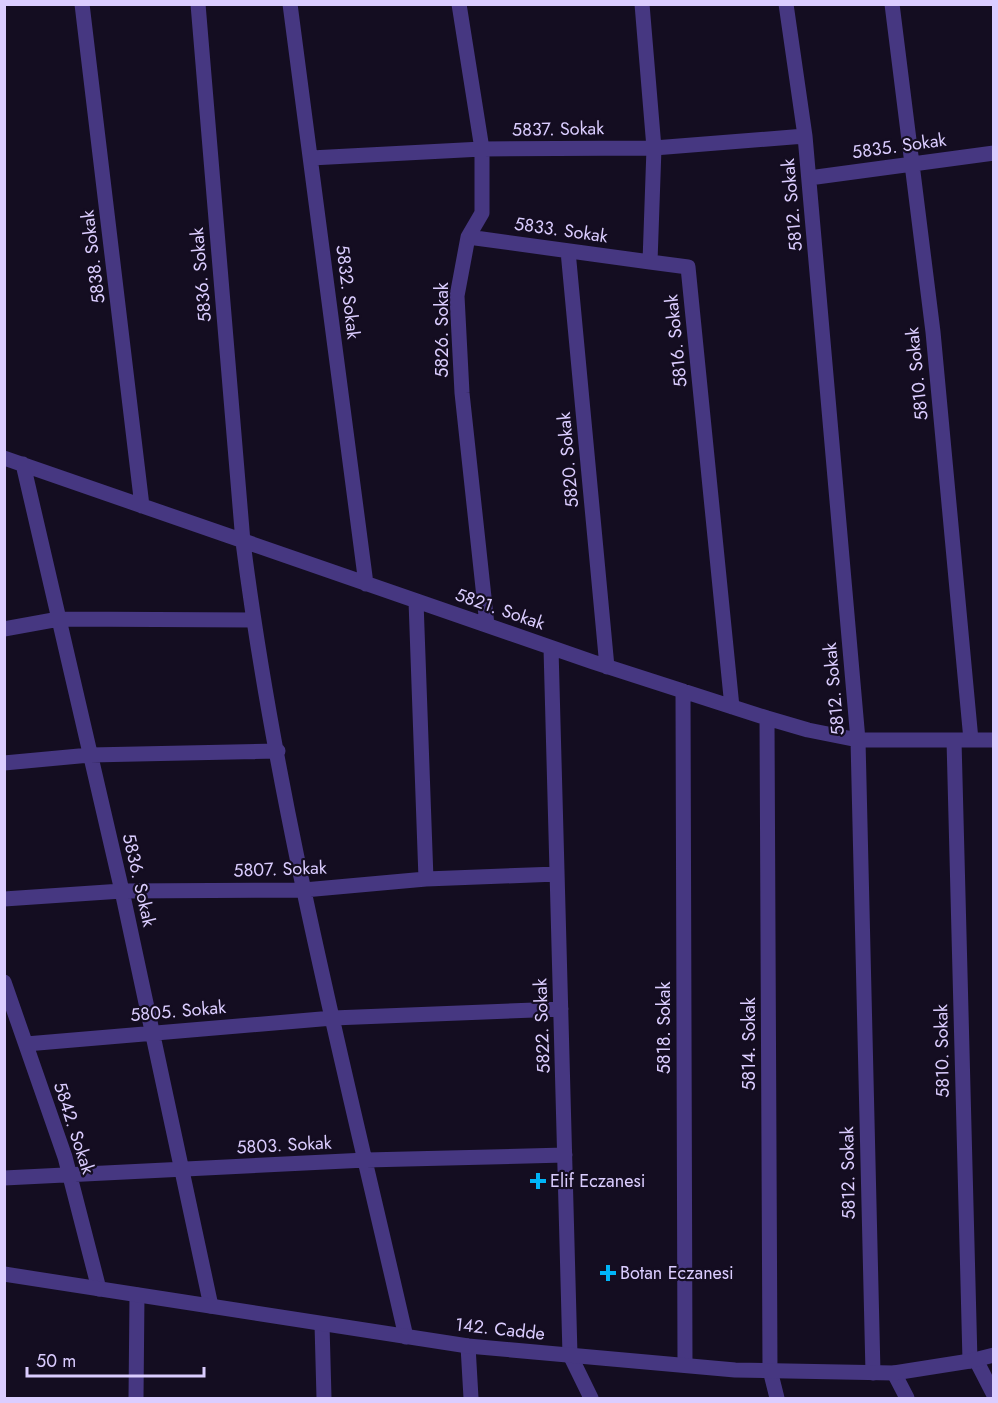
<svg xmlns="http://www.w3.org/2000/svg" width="998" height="1403" viewBox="0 0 998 1403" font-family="Jost,sans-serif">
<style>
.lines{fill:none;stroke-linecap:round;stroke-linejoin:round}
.minor{stroke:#463781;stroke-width:15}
.tertiary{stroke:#463781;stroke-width:15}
.poi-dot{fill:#00b5f8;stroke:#140d21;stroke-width:2}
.labels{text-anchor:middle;stroke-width:4.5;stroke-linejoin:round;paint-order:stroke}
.street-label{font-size:18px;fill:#dbcdff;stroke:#140d21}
.poi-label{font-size:18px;fill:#dbcdff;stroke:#140d21;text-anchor:start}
</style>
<rect width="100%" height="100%" fill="#140d21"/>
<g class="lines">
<path class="minor" d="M 82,4 L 142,506
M 198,4 L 243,542 C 277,809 346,1074 406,1337
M 290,4 L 366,584
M 459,4 L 482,149 L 482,213 L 468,237 L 457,296 L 462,393 L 487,625
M 642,4 L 654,148 L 650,262 L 688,267 L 732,707
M 786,4 L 805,136 L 858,740 L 873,1373
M 892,4 L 933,332 L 971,740
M 311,158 L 482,149 L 654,148 L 805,136
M 809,178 L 994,153
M 468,237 L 650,262
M 568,251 L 607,667
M 4,458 L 593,662 L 767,718 L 808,730 L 858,740 L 994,740
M 23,464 L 122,891 L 211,1306
M 416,601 L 426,879
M 4,629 L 59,619 L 253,620
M 551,648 L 570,1355 L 591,1398
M 683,691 L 685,1365
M 767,718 L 770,1370 L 777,1398
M 954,740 L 970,1361
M 4,763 L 90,755 L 278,751
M 4,899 L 122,891 L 304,890 L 426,879 L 557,874
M 4,982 L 65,1157 L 99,1289
M 26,1044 L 333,1018 L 561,1009
M 4,1178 L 366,1160 L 565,1155
M 322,1324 L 324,1398
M 468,1346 L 471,1398
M 976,1360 L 994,1395
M 894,1373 L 907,1398
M 136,1398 L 137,1295"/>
<path class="tertiary" d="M 4,1274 L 468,1346 L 735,1370 L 894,1373 L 970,1361 L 994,1355"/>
</g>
<g class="poi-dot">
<path d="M535 1172h6v6h6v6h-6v6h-6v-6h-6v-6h6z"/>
<path d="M605 1264h6v6h6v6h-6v6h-6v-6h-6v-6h6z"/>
</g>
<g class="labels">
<g class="street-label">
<text transform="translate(558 129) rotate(-1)" y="6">5837. Sokak</text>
<text transform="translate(899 146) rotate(-8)" y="6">5835. Sokak</text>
<text transform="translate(792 205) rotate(-95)" y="6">5812. Sokak</text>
<text transform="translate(561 230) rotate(8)" y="6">5833. Sokak</text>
<text transform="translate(93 257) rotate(-97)" y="6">5838. Sokak</text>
<text transform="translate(201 275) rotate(-95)" y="6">5836. Sokak</text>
<text transform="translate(348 292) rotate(83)" y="6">5832. Sokak</text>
<text transform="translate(442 330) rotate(-90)" y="6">5826. Sokak</text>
<text transform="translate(676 341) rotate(-96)" y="6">5816. Sokak</text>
<text transform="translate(917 374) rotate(-96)" y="6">5810. Sokak</text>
<text transform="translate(568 460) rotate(-95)" y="6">5820. Sokak</text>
<text transform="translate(500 609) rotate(19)" y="6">5821. Sokak</text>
<text transform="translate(834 689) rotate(-95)" y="6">5812. Sokak</text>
<text transform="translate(280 869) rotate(-2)" y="6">5807. Sokak</text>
<text transform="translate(139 880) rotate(77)" y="6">5836. Sokak</text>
<text transform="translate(178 1011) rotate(-5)" y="6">5805. Sokak</text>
<text transform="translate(542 1026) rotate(-92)" y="6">5822. Sokak</text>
<text transform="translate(664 1028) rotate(-90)" y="6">5818. Sokak</text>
<text transform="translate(749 1044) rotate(-90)" y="6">5814. Sokak</text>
<text transform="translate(942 1051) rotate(-91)" y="6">5810. Sokak</text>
<text transform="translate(74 1128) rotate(72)" y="6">5842. Sokak</text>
<text transform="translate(284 1145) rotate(-3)" y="6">5803. Sokak</text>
<text transform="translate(848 1173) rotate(-91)" y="6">5812. Sokak</text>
<text transform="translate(500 1329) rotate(6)" y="6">142. Cadde</text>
</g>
<g class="poi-label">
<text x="550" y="1187">Elif Eczanesi</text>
<text x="620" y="1279">Botan Eczanesi</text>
</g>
</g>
<rect width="998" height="1403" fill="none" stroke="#dbcdff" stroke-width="12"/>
<path d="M27 1367v9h177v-9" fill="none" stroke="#dbcdff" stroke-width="3"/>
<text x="36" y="1367" font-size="18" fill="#dbcdff" stroke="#140d21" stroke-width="4.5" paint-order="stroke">50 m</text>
</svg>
